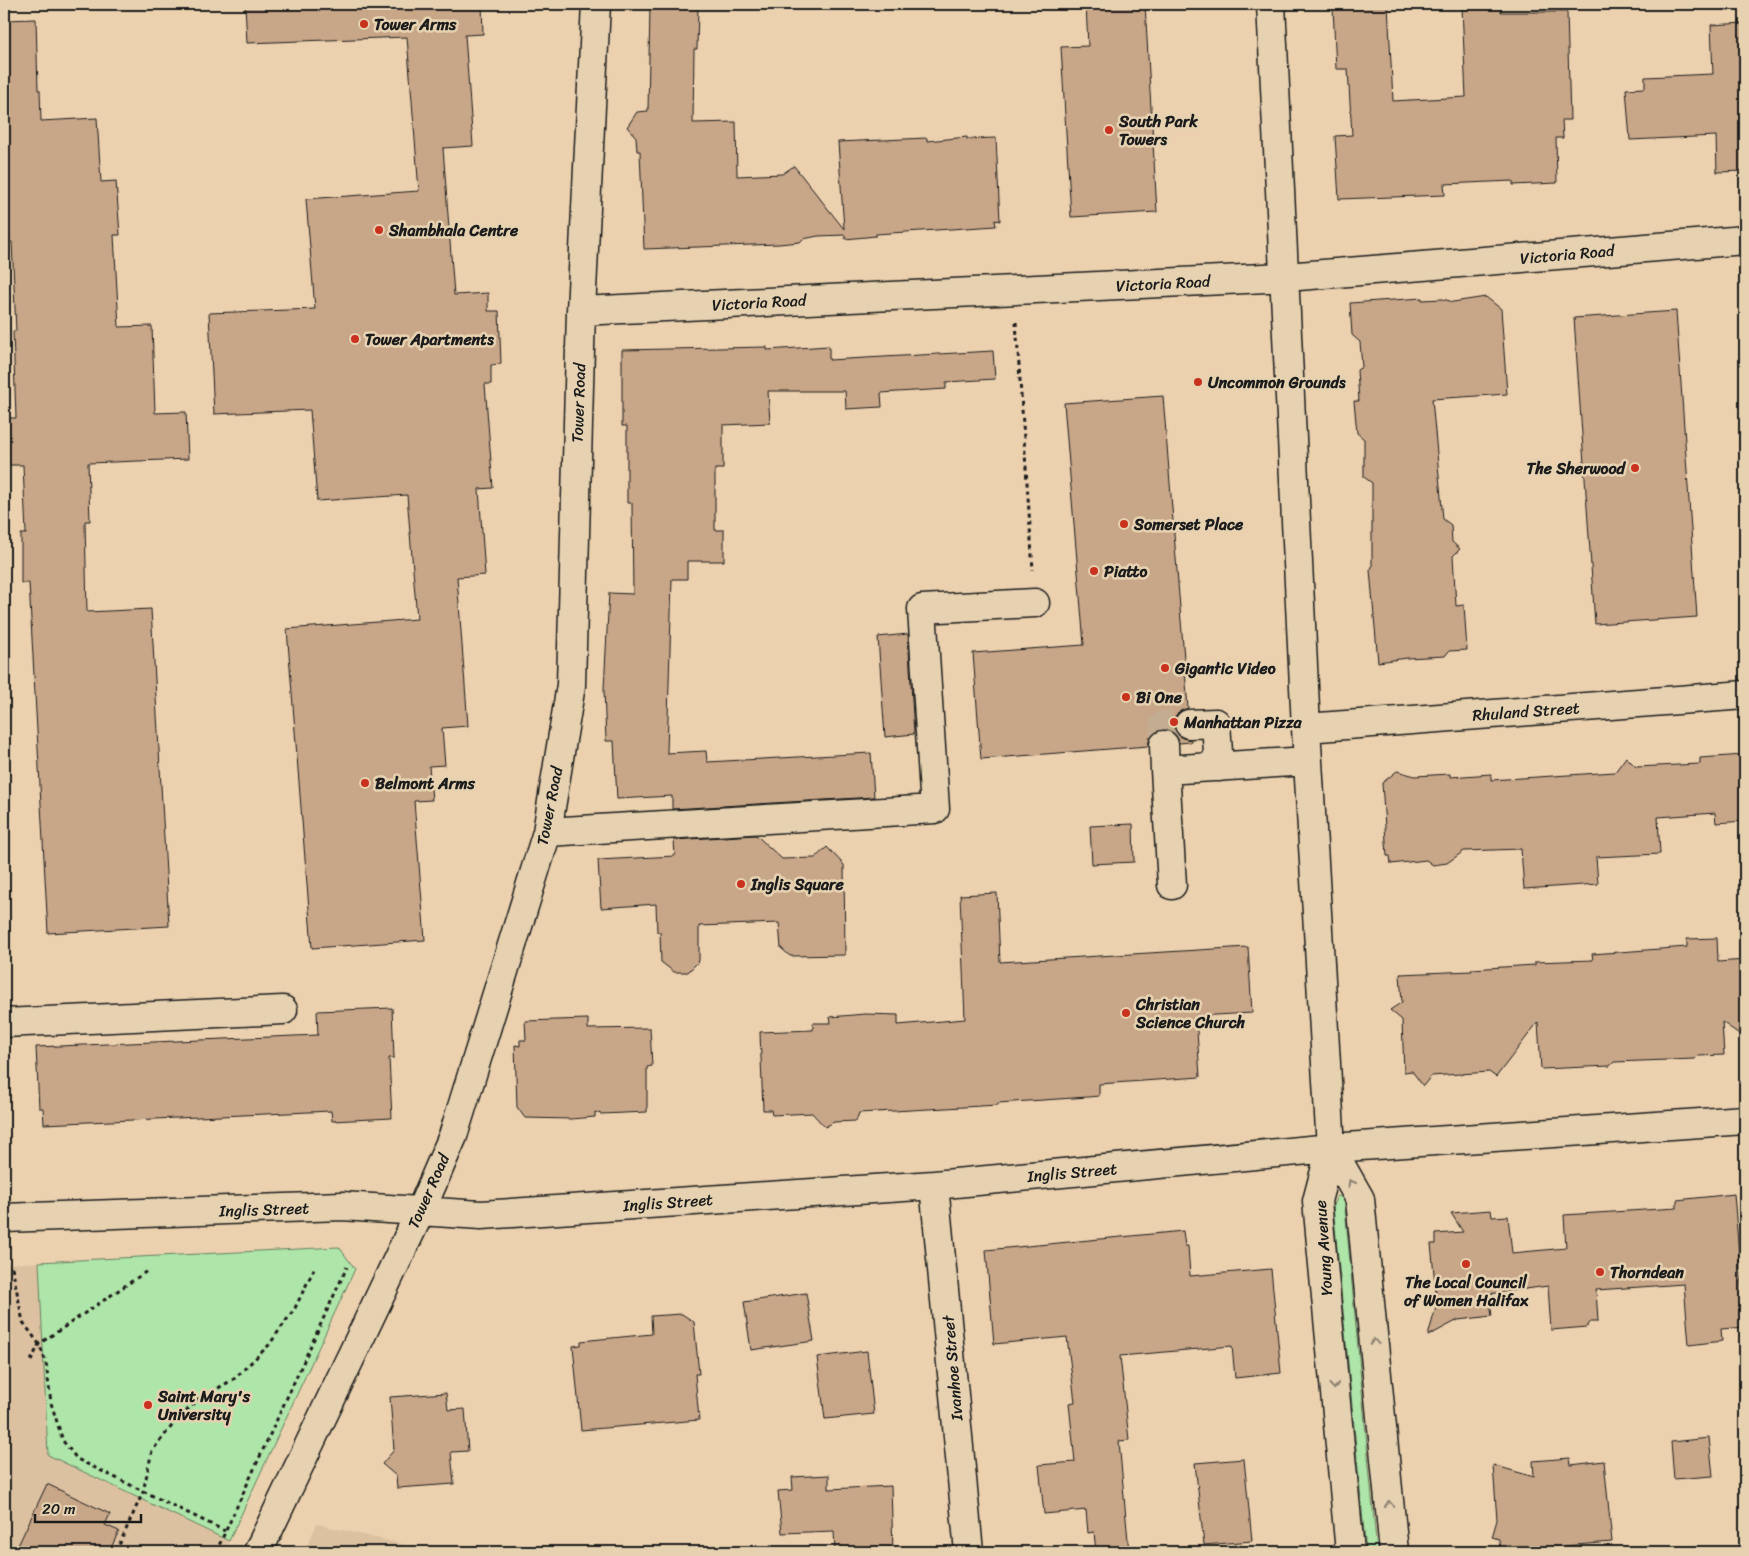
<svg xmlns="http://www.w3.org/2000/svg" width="1749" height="1556" viewBox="0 0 1749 1556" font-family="Sriracha,sans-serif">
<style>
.built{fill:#dcc1a0}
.green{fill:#aee5a8;stroke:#658062}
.building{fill:#c8a788;stroke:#1c1c1c}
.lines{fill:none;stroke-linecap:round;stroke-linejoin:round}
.minor-tunnel{stroke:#c2ad91;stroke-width:28;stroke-dasharray:28 14;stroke-linecap:butt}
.minor-casing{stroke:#1c1c1c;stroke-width:31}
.path{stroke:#1c1c1c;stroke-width:3;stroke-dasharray:4 4;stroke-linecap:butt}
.minor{stroke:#e6d2b1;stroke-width:28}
.oneway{stroke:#8b806e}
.poi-dot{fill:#c8321e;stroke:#e6d2b1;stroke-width:2}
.labels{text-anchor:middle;stroke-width:5;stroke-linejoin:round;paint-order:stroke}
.poi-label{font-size:16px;font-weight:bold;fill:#1c1c1c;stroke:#e6d2b1;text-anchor:start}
.street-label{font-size:16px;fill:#1c1c1c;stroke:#e6d2b1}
</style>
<rect width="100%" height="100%" fill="#ebd1ae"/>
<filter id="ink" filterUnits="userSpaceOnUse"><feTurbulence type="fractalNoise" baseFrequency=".02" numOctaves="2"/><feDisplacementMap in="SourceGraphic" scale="10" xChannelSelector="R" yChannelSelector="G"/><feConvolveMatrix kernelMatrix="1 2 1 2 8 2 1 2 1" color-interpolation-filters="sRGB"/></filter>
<g filter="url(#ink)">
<path class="built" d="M 339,1247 L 355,1269 L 224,1552 L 4,1552 L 4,1264 Z
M 317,1524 L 427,1550 L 579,1552 L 304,1552 Z"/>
<path class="green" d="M 1337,1196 L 1344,1198 L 1377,1552 L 1366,1552 L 1333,1205 Z
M 339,1247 L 355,1269 L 229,1541 L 48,1455 L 39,1262 Z"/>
<path class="building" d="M 245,4 L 482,4 L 483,34 L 465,35 L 473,146 L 443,148 L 454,295 L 488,293 L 488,311 L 499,311 L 501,364 L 491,365 L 491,384 L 485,384 L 493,488 L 479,489 L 485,575 L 457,577 L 468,726 L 442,728 L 445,765 L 429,766 L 432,800 L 414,801 L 425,940 L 312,948 L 287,629 L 417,619 L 407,495 L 317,501 L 310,410 L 214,414 L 209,313 L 315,309 L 306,199 L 419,191 L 407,37 L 247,43 Z
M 1086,4 L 1145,4 L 1157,212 L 1071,217 L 1061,47 L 1088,46 Z
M 1388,5 L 1393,101 L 1466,97 L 1462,7 L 1501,6 L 1501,12 L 1567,12 L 1570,120 L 1562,120 L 1563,138 L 1556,138 L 1557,183 L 1513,185 L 1513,181 L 1444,184 L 1445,195 L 1339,199 L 1335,136 L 1352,135 L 1348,69 L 1336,69 L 1333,8 Z
M 650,6 L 698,6 L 697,49 L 694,49 L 693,123 L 736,122 L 737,176 L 782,174 L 794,166 L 844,229 L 838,142 L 927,138 L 927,141 L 967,137 L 967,139 L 996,138 L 1000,221 L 995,220 L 996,226 L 876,234 L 876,236 L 845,239 L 845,235 L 818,236 L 803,239 L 800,242 L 779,244 L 644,249 L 640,151 L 637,151 L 636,137 L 627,127 L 637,112 L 648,111 Z
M 36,19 L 38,90 L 40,90 L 41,121 L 97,118 L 101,182 L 116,181 L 120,235 L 114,235 L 119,327 L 152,326 L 155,413 L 186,412 L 188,459 L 88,463 L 90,521 L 85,521 L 87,612 L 151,609 L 169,926 L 48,933 L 29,583 L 21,583 L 21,534 L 26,534 L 23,465 L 6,465 L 4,418 L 16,418 L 13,331 L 16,331 L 12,242 L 6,242 L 4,199 L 4,20 Z
M 1745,23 L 1745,171 L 1717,172 L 1716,136 L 1630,140 L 1626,89 L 1645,88 L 1645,77 L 1713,74 L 1711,25 Z
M 1486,297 L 1501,309 L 1507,394 L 1432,399 L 1443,519 L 1451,525 L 1452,542 L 1460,549 L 1453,556 L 1456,606 L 1464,605 L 1467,650 L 1449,651 L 1445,656 L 1407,658 L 1378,662 L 1370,570 L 1372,567 L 1372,483 L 1364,477 L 1364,439 L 1357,433 L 1354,401 L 1359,401 L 1357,370 L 1362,367 L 1360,342 L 1352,335 L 1350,303 L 1422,298 L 1422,300 L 1443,299 L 1453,302 Z
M 1676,311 L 1697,617 L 1595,624 L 1574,318 Z
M 829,346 L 829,360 L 993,351 L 995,379 L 946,382 L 946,389 L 881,393 L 882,407 L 846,409 L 845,391 L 768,391 L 770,423 L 723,425 L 723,469 L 715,469 L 715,530 L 724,530 L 724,561 L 687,561 L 687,579 L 672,579 L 667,753 L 706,751 L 707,762 L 871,753 L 874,797 L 672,809 L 672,796 L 617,799 L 614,741 L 606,741 L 604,689 L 609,593 L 633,594 L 632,503 L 627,503 L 627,426 L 622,426 L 622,350 L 767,347 L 767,350 Z
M 1163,396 L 1188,708 L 1180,711 L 1175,716 L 1173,725 L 1176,733 L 1182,738 L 1191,740 L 1191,742 L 1179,743 L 1177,736 L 1172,731 L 1163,729 L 1155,732 L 1150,737 L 1148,746 L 981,759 L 973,653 L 1084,645 L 1064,403 Z
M 908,634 L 914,734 L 885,737 L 878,637 Z
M 1744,755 L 1745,821 L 1716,823 L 1715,813 L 1658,817 L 1660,854 L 1596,857 L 1598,884 L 1524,889 L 1521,849 L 1464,851 L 1447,863 L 1433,865 L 1426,860 L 1391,864 L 1390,856 L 1387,856 L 1382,783 L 1397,771 L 1415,776 L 1450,774 L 1450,777 L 1491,774 L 1491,780 L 1615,772 L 1626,757 L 1636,767 L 1700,764 L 1700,758 Z
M 1133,824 L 1134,862 L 1092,864 L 1090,826 Z
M 756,835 L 782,859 L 815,858 L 827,847 L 844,865 L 845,955 L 790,956 L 781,948 L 779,923 L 699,926 L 699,961 L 688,972 L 674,972 L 661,962 L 660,932 L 657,932 L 656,904 L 601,908 L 598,860 L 675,856 L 674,840 Z
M 997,893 L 1000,962 L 1248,947 L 1252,1013 L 1196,1016 L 1200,1077 L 1099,1084 L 1099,1096 L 1088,1097 L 998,1103 L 998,1105 L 859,1113 L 856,1121 L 834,1122 L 825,1127 L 812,1113 L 772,1115 L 771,1110 L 763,1110 L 760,1032 L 813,1030 L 813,1023 L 831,1023 L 830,1017 L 865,1014 L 898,1015 L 898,1025 L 965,1019 L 960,895 Z
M 1717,938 L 1718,962 L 1745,960 L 1745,1038 L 1722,1022 L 1724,1055 L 1698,1056 L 1695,1059 L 1614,1062 L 1610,1066 L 1541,1069 L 1538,1022 L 1496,1077 L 1489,1072 L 1431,1076 L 1423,1086 L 1412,1071 L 1404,1072 L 1402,1020 L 1390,1010 L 1402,1002 L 1400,974 L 1472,971 L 1471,969 L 1535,965 L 1535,962 L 1593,960 L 1592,954 L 1687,947 L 1687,939 Z
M 392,1008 L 394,1058 L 389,1058 L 392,1118 L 332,1121 L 331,1111 L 44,1124 L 43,1108 L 39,1108 L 36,1047 L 318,1035 L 317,1011 Z
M 588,1019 L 588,1029 L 650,1028 L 652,1066 L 647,1067 L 647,1112 L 601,1114 L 595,1112 L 595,1117 L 571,1119 L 525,1118 L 517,1107 L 515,1045 L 520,1046 L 520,1040 L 526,1040 L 525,1021 Z
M 1734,1194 L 1745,1327 L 1721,1329 L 1722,1341 L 1689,1345 L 1684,1284 L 1596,1290 L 1598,1321 L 1591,1321 L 1587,1327 L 1551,1330 L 1548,1286 L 1489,1294 L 1492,1316 L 1458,1320 L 1428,1336 L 1437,1303 L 1431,1244 L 1436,1244 L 1436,1234 L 1463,1232 L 1451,1213 L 1491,1210 L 1492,1217 L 1508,1216 L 1512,1253 L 1566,1248 L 1564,1215 L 1677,1208 L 1677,1200 Z
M 1183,1231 L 1185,1246 L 1188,1246 L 1190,1276 L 1271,1269 L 1281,1373 L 1235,1378 L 1232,1346 L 1120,1356 L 1129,1440 L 1119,1441 L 1129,1552 L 1096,1552 L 1094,1532 L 1088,1533 L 1086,1510 L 1044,1514 L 1039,1465 L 1075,1462 L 1069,1403 L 1075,1402 L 1067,1337 L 994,1344 L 986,1250 Z
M 806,1293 L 814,1341 L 751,1350 L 744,1302 Z
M 682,1314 L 694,1322 L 699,1374 L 695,1374 L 699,1420 L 581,1430 L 573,1346 L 581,1345 L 581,1341 L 652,1334 L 651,1316 Z
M 867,1351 L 874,1414 L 825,1419 L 817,1357 Z
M 446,1393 L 448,1410 L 465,1409 L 468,1451 L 451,1452 L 454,1484 L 397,1488 L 396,1476 L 382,1464 L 394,1450 L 390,1397 Z
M 1709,1438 L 1713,1476 L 1674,1479 L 1671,1442 Z
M 1570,1458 L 1571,1465 L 1604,1461 L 1612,1542 L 1564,1546 L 1558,1552 L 1545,1550 L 1500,1552 L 1499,1539 L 1492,1537 L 1497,1520 L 1493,1465 L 1534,1477 L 1533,1461 Z
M 1244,1459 L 1252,1541 L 1204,1545 L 1195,1463 Z
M 829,1475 L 829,1489 L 891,1486 L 893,1552 L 835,1552 L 834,1531 L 782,1533 L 778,1491 L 793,1490 L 792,1477 Z
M 47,1484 L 110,1514 L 105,1525 L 119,1531 L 109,1552 L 15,1552 Z"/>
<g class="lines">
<path class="minor-tunnel" d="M 1164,745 L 1164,725 L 1189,724"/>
<defs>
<path id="minor" d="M 1271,4 L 1306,728 L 1331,1148 L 1317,1201 L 1350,1552
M 581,311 L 1286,277 L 1745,240
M 1189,724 L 1216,723 L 1219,767
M 1306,728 L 1745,695
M 1164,745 L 1165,770
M 547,832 L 935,809 L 922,609 L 1035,603
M 1172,885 L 1165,770 L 1308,761
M 4,1023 L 283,1010
M 1331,1148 L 1360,1199 L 1394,1552
M 934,1185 L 969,1552
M 4,1218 L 342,1206 L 481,1215 L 934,1185 L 1331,1148 L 1745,1120
M 258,1552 L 421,1210 L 453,1136 L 547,832 L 571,685 L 581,311 L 596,4"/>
</defs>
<use href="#minor" class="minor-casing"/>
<path class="path" d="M 1016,322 L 1033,570
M 12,1267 L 23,1322 L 39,1344 L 46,1362 L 51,1403 L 63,1441 L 77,1459 L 225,1531
M 31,1361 L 39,1344 L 147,1271
M 116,1552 L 143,1492 L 152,1451 L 175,1422 L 199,1399 L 234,1379 L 269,1345 L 295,1308 L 315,1267
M 216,1552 L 347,1267"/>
<use href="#minor" class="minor"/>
</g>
<defs><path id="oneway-chevron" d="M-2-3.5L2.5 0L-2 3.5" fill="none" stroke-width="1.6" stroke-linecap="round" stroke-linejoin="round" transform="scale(1.25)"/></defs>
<g class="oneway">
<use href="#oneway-chevron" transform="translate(1351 1183) rotate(-120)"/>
<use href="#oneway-chevron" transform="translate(1374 1342) rotate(-95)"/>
<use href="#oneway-chevron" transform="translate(1334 1386) rotate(85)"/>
<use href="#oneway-chevron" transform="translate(1389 1504) rotate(-95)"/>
</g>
</g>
<g class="poi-dot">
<circle cx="364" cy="24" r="5"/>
<circle cx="1109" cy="130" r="5"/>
<circle cx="379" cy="230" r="5"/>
<circle cx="355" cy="339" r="5"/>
<circle cx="1198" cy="382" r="5"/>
<circle cx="1635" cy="468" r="5"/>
<circle cx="1124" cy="524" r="5"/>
<circle cx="1094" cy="571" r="5"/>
<circle cx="1165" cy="668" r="5"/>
<circle cx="1126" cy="697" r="5"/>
<circle cx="1174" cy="722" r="5"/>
<circle cx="365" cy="783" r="5"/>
<circle cx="741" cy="884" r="5"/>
<circle cx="1126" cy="1013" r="5"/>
<circle cx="1466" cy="1264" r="5"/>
<circle cx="1600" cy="1272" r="5"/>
<circle cx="148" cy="1405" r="5"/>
</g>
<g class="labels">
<g class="poi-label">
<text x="374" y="30">Tower Arms</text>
<text x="1119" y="127">South Park<tspan x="1119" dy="18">Towers</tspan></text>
<text x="389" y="236">Shambhala Centre</text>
<text x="365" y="345">Tower Apartments</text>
<text x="1208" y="388">Uncommon Grounds</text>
<text x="1625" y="474" text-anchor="end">The Sherwood</text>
<text x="1134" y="530">Somerset Place</text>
<text x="1104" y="577">Piatto</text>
<text x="1175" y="674">Gigantic Video</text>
<text x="1136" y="703">Bi One</text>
<text x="1184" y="728">Manhattan Pizza</text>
<text x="375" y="789">Belmont Arms</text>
<text x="751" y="890">Inglis Square</text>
<text x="1136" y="1010">Christian<tspan x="1136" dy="18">Science Church</tspan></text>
<text x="1610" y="1278">Thorndean</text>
<text x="1466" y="1288" text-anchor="middle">The Local Council<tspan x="1466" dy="18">of Women Halifax</tspan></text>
<text x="158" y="1402">Saint Mary's<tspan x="158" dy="18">University</tspan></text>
</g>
<g class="street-label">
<text transform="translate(1567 254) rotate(-5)" y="6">Victoria Road</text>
<text transform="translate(1163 283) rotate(-3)" y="6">Victoria Road</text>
<text transform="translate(759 302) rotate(-3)" y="6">Victoria Road</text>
<text transform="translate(578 403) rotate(-88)" y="6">Tower Road</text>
<text transform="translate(1526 711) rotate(-4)" y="6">Rhuland Street</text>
<text transform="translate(549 806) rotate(-79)" y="6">Tower Road</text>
<text transform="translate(1072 1172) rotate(-5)" y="6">Inglis Street</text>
<text transform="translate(428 1191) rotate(-66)" y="6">Tower Road</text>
<text transform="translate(668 1202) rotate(-4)" y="6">Inglis Street</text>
<text transform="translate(264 1209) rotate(-2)" y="6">Inglis Street</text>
<text transform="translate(1323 1248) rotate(-94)" y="6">Young Avenue</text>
<text transform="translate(952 1368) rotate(-95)" y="6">Ivanhoe Street</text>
</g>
</g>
<rect width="1749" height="1556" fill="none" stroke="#e6d2b1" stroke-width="20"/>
<rect x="10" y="10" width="1729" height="1536" fill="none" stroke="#1c1c1c" stroke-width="2" filter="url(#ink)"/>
<path d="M35 1514v8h106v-8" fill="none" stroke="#1c1c1c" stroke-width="2.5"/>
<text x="42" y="1514" font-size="15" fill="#1c1c1c" stroke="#e6d2b1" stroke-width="4" paint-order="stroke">20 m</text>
</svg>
